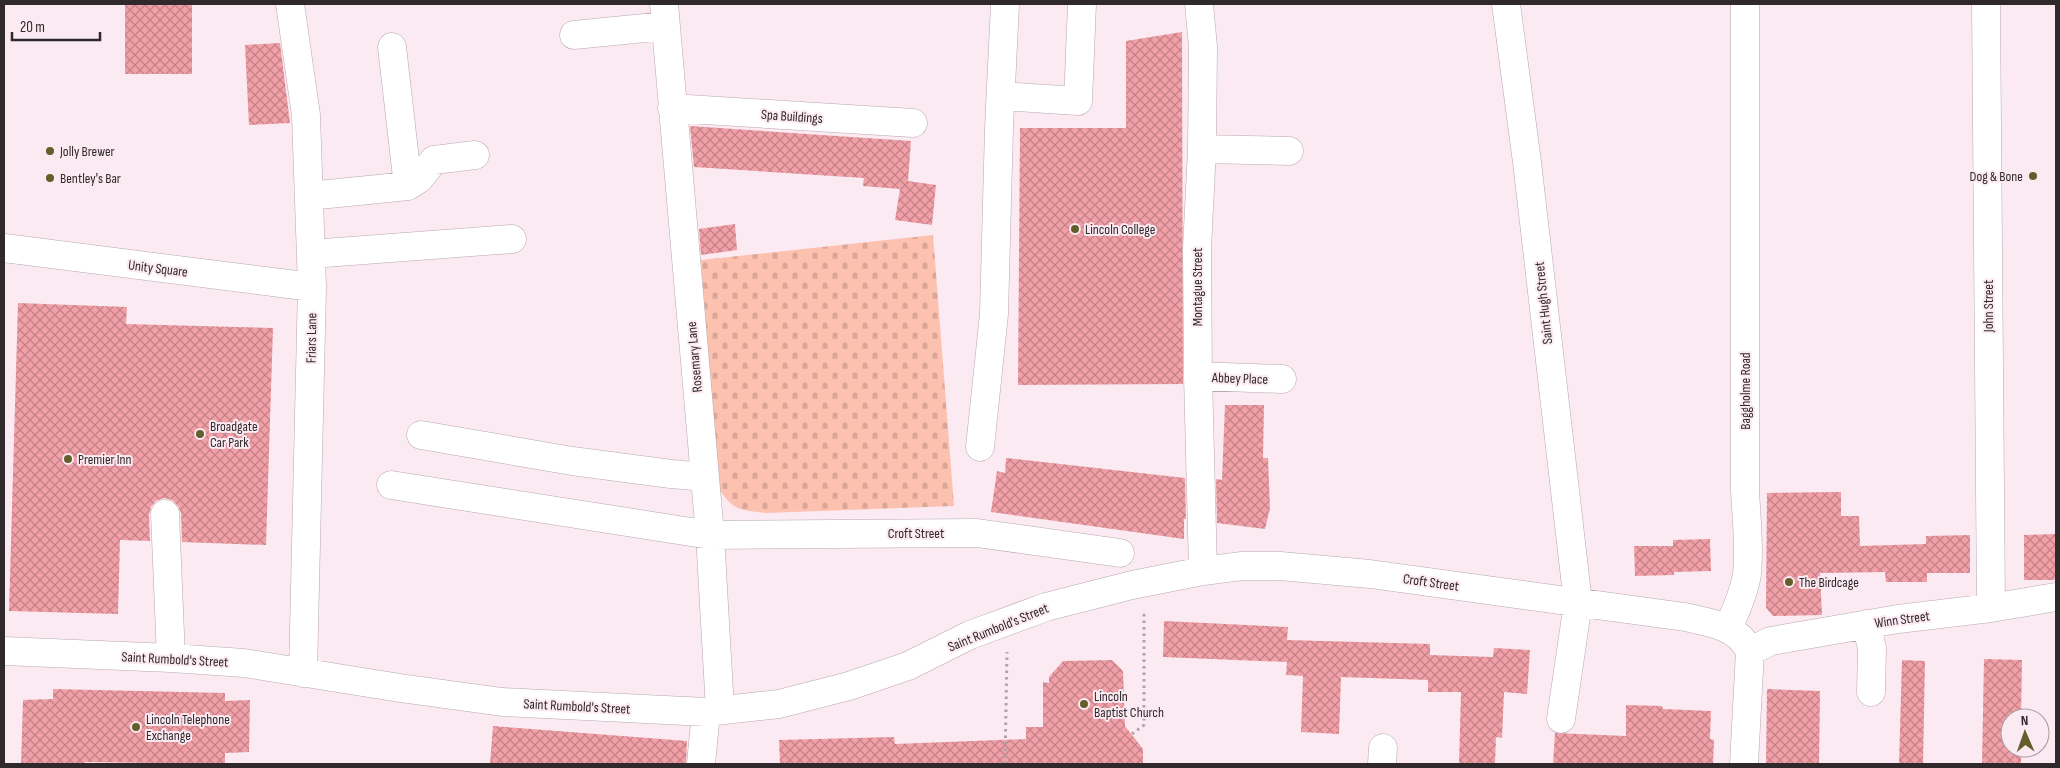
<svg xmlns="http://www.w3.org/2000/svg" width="2060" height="768" viewBox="0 0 2060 768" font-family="'Sofia Sans Condensed',sans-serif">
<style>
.cemetery{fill:url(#cemetery-stones)}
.building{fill:url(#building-cross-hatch)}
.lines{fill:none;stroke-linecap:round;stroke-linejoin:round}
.minor-casing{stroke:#b8a8ae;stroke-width:29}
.path{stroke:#afa2a8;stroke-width:3;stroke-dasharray:2.5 4;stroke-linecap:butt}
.minor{stroke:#fff;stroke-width:28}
.poi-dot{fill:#635e2b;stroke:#fbeaf1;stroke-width:2}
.labels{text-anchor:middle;stroke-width:4;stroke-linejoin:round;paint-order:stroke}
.street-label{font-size:14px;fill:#2f292c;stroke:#fbeaf1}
.poi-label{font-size:14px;fill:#2f292c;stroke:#fbeaf1;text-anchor:start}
</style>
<defs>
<pattern id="cemetery-stones" width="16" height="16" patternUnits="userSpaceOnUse" patternTransform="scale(1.25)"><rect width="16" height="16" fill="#fdc1b0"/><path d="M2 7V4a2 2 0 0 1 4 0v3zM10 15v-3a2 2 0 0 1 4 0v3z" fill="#d9a698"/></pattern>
<pattern id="building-cross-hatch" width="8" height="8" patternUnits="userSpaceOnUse" patternTransform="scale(1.25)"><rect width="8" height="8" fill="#f2a0a7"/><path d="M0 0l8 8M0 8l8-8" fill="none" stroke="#c48288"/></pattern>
</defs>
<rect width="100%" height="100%" fill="#fbeaf1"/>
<path class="cemetery" d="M 933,235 L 954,506 L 766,513 C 739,510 732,510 718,487 L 701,260 Z"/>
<path class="building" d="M 125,4 L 192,4 L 192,74 L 125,74 Z
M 1182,32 L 1183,384 L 1018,385 L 1020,128 L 1126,128 L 1126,41 Z
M 280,43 L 290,123 L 249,125 L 245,45 Z
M 690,126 L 911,141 L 908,181 L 936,185 L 932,225 L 895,220 L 900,189 L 863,186 L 864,178 L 694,167 Z
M 735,224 L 737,250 L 701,255 L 699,229 Z
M 18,303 L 127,307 L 126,324 L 273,328 L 266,545 L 182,542 L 181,513 L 178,506 L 172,500 L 164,498 L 156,501 L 151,507 L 149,515 L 150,541 L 120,540 L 118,614 L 9,611 Z
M 1225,405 L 1264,405 L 1263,458 L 1268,458 L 1270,508 L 1265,529 L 1217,523 L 1216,479 L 1222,480 Z
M 1006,458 L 1185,478 L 1186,519 L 1184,519 L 1184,539 L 991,512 L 997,471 L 1005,473 Z
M 1841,492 L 1841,516 L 1859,516 L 1860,546 L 1926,544 L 1926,536 L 1970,535 L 1970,573 L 1927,573 L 1927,582 L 1886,582 L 1885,572 L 1820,573 L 1822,615 L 1773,616 L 1766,608 L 1767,493 Z
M 2056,534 L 2056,578 L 2054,580 L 2024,580 L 2024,535 Z
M 1710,539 L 1711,571 L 1674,572 L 1674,575 L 1635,576 L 1634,546 L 1673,546 L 1673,540 Z
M 1164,621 L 1288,627 L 1287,640 L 1430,644 L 1430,655 L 1493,657 L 1494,648 L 1530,650 L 1527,694 L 1504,692 L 1502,738 L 1496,737 L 1495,764 L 1459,764 L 1461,692 L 1428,692 L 1428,680 L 1341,677 L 1339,734 L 1301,732 L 1303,676 L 1286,675 L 1287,662 L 1163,657 Z
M 1984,659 L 2022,660 L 2021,718 L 2010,718 L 2010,748 L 2021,748 L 2021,764 L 1982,764 Z
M 1112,660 L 1123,671 L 1125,726 L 1143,749 L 1143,764 L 780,764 L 779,740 L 894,737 L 895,744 L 1026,739 L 1026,727 L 1043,727 L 1043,682 L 1049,683 L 1049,677 L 1063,661 Z
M 1902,660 L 1925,661 L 1923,764 L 1899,764 Z
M 53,689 L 225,693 L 225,701 L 250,700 L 249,752 L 225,753 L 225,764 L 85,762 L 85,764 L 21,764 L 23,700 L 53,699 Z
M 1767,689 L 1820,691 L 1819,764 L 1766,764 Z
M 1626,705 L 1662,706 L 1663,709 L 1711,711 L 1710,739 L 1714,740 L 1713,764 L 1553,764 L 1555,733 L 1626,736 Z
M 493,726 L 687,741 L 686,764 L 490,764 Z"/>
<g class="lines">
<defs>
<path id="minor" d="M 290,4 L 306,115 L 312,287 L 303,673
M 664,4 L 710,535 L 720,710
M 1199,4 L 1203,47 L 1202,149 L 1197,248 L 1198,376 L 1203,571
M 1506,4 L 1527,162 L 1578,603 L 1561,719
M 1986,4 L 1991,608
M 574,35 L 665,26
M 392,47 L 408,186
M 1001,96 L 1078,101 L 1082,4
M 672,108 L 913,123
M 1202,149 L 1289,151
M 309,196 L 408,186 L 419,179 L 434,160 L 475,155
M 4,248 L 312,287
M 311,254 L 512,239
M 1198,376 L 1282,379
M 421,435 L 572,461 L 671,474 L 705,477
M 980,447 L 994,314 L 999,128 L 1005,4
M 391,485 L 710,535 L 977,533 L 1120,553
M 165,514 L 171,658
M 1866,624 L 1872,648 L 1871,692
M 1728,628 C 1736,611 1744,593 1747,574 C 1750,546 1746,516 1745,489 L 1745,4
M 4,651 L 171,658 L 244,663 L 400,688 L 502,702 L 706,712 L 779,704 L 849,686 L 908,666 L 970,635 L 1046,607 L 1132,585 L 1203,571 L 1242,566 L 1280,566 L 1370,574 L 1685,617 C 1710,623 1737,625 1750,651 L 1744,764
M 1750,651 L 1771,641 L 1898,619 L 1991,608 L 2056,597
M 701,764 L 706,712
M 1382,764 L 1383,748"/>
</defs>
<use href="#minor" class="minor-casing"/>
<path class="path" d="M 1132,734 L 1144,725 L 1144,611
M 1005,764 L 1007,652"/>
<use href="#minor" class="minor"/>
</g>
<g class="poi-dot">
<circle cx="50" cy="151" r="5"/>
<circle cx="2033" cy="176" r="5"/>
<circle cx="50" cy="178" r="5"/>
<circle cx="1075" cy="229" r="5"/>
<circle cx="200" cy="434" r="5"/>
<circle cx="68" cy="459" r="5"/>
<circle cx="1789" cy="582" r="5"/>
<circle cx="1084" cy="704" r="5"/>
<circle cx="136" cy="727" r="5"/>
</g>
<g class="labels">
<g class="street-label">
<text transform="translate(792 116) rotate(4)" y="5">Spa Buildings</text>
<text transform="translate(158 268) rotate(7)" y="5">Unity Square</text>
<text transform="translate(1197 287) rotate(-90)" y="5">Montague Street</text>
<text transform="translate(1543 303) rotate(-96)" y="5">Saint Hugh Street</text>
<text transform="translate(1988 306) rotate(-90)" y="5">John Street</text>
<text transform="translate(311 338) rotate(-89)" y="5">Friars Lane</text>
<text transform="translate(694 357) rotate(-95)" y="5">Rosemary Lane</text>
<text transform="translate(1240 378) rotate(2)" y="5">Abbey Place</text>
<text transform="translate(1745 391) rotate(-90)" y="5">Baggholme Road</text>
<text x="916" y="538">Croft Street</text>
<text transform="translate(1431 582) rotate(8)" y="5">Croft Street</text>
<text transform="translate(1902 619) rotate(-8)" y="5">Winn Street</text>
<text transform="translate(998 627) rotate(-22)" y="5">Saint Rumbold's Street</text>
<text transform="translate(175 659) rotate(3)" y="5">Saint Rumbold's Street</text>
<text transform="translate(577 706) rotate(3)" y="5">Saint Rumbold's Street</text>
</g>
<g class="poi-label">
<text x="60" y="156">Jolly Brewer</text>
<text x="2023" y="181" text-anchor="end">Dog &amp; Bone</text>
<text x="60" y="183">Bentley's Bar</text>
<text x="1085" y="234">Lincoln College</text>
<text x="210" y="431">Broadgate<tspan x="210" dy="16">Car Park</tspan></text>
<text x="78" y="464">Premier Inn</text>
<text x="1799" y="587">The Birdcage</text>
<text x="1094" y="701">Lincoln<tspan x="1094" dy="16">Baptist Church</tspan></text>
<text x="146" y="724">Lincoln Telephone<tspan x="146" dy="16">Exchange</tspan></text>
</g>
</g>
<rect width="2060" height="768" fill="none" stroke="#2f292c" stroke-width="10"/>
<g transform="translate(2025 733) rotate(358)"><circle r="24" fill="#fbeaf1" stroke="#a99da2"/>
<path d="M0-4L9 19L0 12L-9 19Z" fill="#635e2b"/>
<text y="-8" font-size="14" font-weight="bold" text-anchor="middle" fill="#2f292c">N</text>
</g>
<path d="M12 32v8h88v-8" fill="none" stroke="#2f292c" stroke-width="2.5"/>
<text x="20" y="32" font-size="15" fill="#2f292c" stroke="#fbeaf1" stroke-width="4" paint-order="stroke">20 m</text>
</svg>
